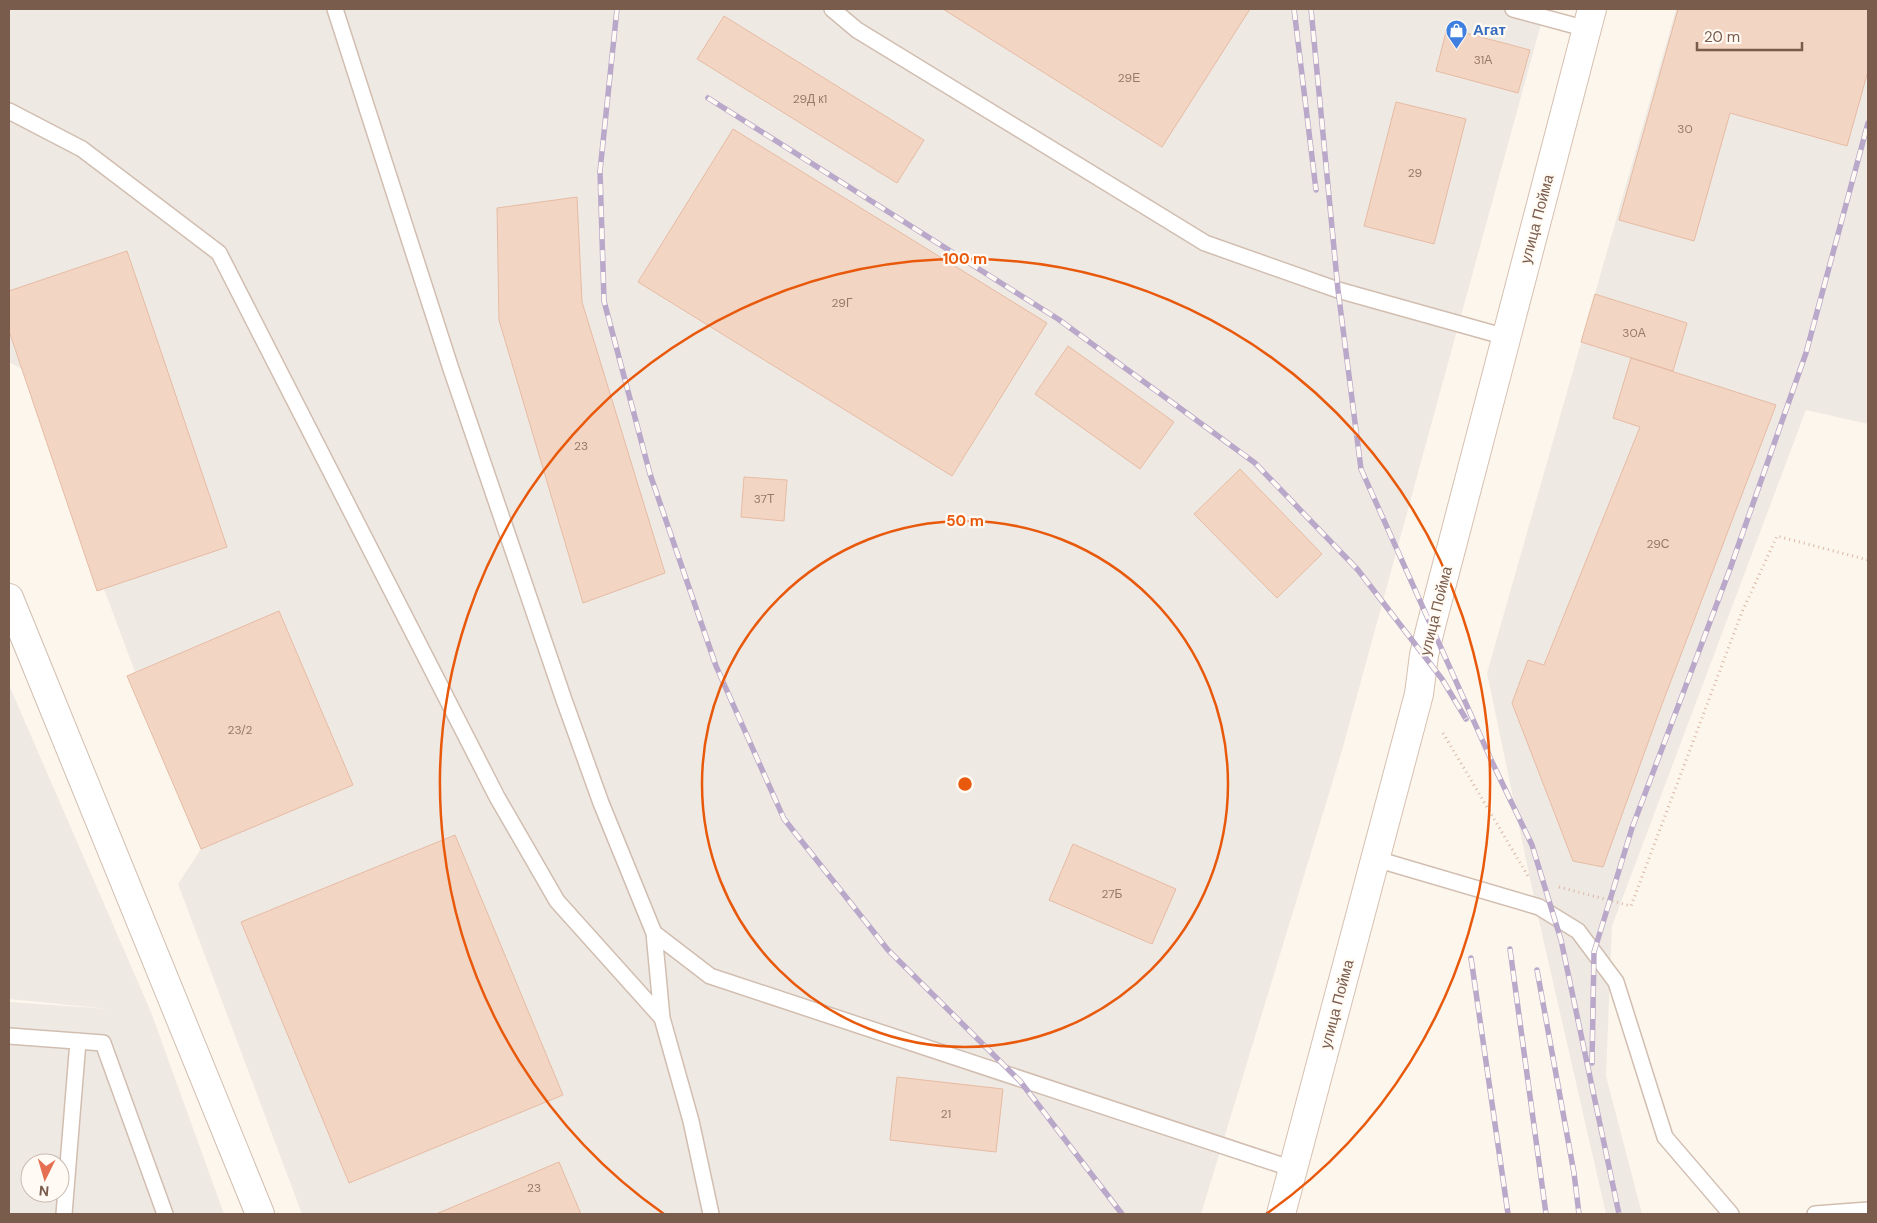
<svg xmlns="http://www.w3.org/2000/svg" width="1877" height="1223" viewBox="0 0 1877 1223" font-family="'DM Sans',sans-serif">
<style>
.industrial{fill:#efe9e4;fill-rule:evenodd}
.building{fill:#f3d5c3;stroke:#e6bba3}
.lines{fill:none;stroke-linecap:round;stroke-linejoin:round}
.lane-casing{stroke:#d1beb0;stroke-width:18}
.street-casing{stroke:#d1beb0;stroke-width:30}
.secondary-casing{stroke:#d6c0b0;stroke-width:30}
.path{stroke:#d9b8a5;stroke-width:3;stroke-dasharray:1 4;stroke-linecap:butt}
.lane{stroke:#fff;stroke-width:15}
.street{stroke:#fff;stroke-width:28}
.secondary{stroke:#fff;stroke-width:28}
.rail-casing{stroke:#b9a8c9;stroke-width:5.5}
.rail{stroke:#fffaf3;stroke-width:4;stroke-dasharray:11;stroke-linecap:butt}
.ring{fill:none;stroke:#e8590c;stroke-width:2.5}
.labels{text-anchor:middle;stroke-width:4.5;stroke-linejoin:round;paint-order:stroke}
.number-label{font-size:12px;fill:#987a6a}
.shop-label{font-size:15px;font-weight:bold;fill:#366cbe;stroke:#fffaf3;text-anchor:start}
.street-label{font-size:15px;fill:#7a5c4d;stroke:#fffaf3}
.centre{fill:#e8590c;stroke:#fffaf3;stroke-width:2.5}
.ring-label{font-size:15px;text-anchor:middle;font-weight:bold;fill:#e8590c;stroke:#fffaf3;stroke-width:4.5;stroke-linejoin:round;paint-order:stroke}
</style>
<rect width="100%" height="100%" fill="#fdf6ec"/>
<path class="industrial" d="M 9,9 L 1545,9 L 1341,754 L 1201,1214 L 302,1214 L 178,884 L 201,849 L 22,369 L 9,362 Z
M 1676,9 L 1868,9 L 1868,424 L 1806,410 L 1612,926 L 1606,1076 L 1642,1214 L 1606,1214 L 1537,912 L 1487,673 Z
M 9,685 L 151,1012 L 224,1214 L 9,1214 L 9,1002 L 110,1009 L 9,999 ZM 30,1163 L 60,1163 L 60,1193 L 30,1193 Z"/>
<path class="building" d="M 943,9 L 1250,9 L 1162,147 Z
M 1678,9 L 1868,9 L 1868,71 L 1847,146 L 1730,113 L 1694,241 L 1619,220 Z
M 724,16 L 924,140 L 897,183 L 697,59 Z
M 1447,28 L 1530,50 L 1518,93 L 1436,71 Z
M 1396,102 L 1466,119 L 1434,244 L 1364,226 Z
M 733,129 L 1047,323 L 952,476 L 638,282 Z
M 577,197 L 582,302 L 665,573 L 583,603 L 499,320 L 497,208 Z
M 127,251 L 227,547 L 97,591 L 9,331 L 9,291 Z
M 1595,294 L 1687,323 L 1673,371 L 1581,342 Z
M 1068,346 L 1174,422 L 1140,469 L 1035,394 Z
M 1631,358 L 1776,405 L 1661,707 L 1603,867 L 1573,861 L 1512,703 L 1528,660 L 1544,665 L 1640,427 L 1613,418 Z
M 1240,469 L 1322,554 L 1277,598 L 1194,514 Z
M 744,477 L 787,480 L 784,521 L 741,517 Z
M 279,611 L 353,785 L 201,849 L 127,676 Z
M 455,835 L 563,1095 L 349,1183 L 241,922 Z
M 1073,844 L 1176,889 L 1152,944 L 1049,900 Z
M 897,1077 L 1003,1089 L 996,1152 L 890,1140 Z
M 559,1162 L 581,1214 L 436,1214 Z"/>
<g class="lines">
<defs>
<path id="lane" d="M 335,9 L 451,369 L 564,700 L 601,803 L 654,933 L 662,1018 L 691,1121 L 711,1214
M 832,9 L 857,30 L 1205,243 L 1338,290 L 1506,337
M 1513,9 L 1587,29
M 9,111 L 82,149 L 219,253 L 497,797 L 557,901 L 662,1018
M 1376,859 L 1539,907 L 1578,931 L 1616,982 L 1665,1137 L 1731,1214
M 654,933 L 710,976 L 1293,1169
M 9,1036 L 103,1043 L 165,1214
M 64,1214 L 78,1041
M 1815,1214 L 1868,1210"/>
<path id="street" d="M 9,598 L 260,1214"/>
<path id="secondary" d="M 1281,1214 L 1419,694 L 1424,655 L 1431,626 L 1592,9"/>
</defs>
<use href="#lane" class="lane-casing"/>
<use href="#street" class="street-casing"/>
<use href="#secondary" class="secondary-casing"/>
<path class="path" d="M 1443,733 L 1528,876
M 1559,887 L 1631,906 L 1742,612 L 1777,536 L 1868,560"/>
<use href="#lane" class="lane"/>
<use href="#street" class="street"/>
<use href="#secondary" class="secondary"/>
<defs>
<path id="rail" d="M 617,9 L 600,171 L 604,301 L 650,474 L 716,666 L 784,819 L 888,950 L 1020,1081 L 1122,1214
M 1294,9 L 1316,190
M 1311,9 L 1338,290 L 1361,469 L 1493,764 L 1532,845 L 1561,940 L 1619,1214
M 708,98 L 1058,319 L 1255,463 L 1358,570 L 1442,679 L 1466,719
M 1510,949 L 1546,1214
M 1471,958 L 1508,1214
M 1537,970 L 1574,1173 L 1579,1214
M 1592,1063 L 1594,952 L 1632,828 L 1730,569 L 1806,353 L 1868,123"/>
</defs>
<use href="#rail" class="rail-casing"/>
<use href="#rail" class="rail"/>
</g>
<g class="ring">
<circle cx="965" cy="784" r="263"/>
<path d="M664 1214A525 525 0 1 1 1266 1214"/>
</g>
<defs>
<symbol id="shop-pin" viewBox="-11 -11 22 30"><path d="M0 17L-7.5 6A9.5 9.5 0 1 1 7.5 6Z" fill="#3f7fe0" stroke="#fffaf3"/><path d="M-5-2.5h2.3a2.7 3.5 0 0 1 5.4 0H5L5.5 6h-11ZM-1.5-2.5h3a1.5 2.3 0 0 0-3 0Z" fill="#fff"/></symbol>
</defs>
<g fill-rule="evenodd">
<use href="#shop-pin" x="1444" y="18" width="25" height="34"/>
</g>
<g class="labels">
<g class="number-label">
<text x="1483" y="64">31А</text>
<text x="1129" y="82">29Е</text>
<text x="810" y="103">29Д к1</text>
<text x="1685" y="133">30</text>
<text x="1415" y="177">29</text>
<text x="842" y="307">29Г</text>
<text x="1634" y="337">30А</text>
<text x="581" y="450">23</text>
<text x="764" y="503">37Т</text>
<text x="1658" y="548">29С</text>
<text x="240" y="734">23/2</text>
<text x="1112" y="898">27Б</text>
<text x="946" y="1118">21</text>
<text x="534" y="1192">23</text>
</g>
<g class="shop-label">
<text x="1473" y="35">Агат</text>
</g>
<g class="street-label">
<text transform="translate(1537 219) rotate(-75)" y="5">улица Пойма</text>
<text transform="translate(1436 611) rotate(-76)" y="5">улица Пойма</text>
<text transform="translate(1337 1004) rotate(-75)" y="5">улица Пойма</text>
</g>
</g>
<circle cx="965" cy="784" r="8" class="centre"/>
<g class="ring-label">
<text x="965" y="264">100 m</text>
<text x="965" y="526">50 m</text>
</g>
<rect width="1877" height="1223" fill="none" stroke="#7a5c4d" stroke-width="20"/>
<g transform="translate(45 1178) rotate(185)"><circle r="24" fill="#fffaf3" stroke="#cabbb1"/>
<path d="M0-4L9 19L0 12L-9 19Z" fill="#e76f51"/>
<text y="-8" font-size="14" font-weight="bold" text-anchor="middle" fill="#7a5c4d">N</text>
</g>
<path d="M1697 42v8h105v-8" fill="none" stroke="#7a5c4d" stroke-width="2.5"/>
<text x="1704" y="42" font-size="15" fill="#7a5c4d" stroke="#fffaf3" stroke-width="4" paint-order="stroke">20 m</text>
</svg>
